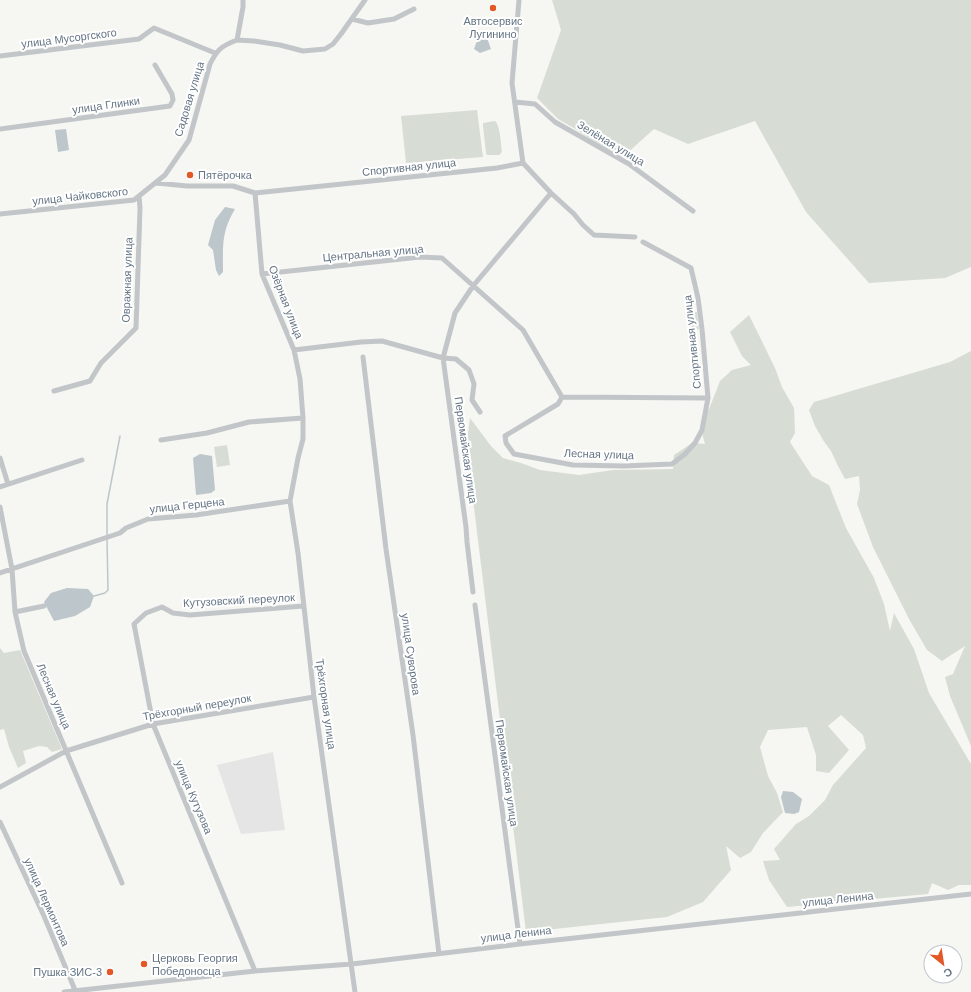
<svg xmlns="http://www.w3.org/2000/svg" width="971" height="992" viewBox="0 0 971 992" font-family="Helvetica,sans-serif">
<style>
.built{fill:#e4e5e4}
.green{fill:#d7ddd4}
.water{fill:#bcc6cb}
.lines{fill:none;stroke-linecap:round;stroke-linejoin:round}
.stream{stroke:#bcc6cb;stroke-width:1.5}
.minor{stroke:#c2c6c9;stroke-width:5}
.poi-dot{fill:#e25827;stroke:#fff;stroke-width:1.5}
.labels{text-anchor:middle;stroke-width:4;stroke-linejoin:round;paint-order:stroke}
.poi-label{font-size:11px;fill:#657584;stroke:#fff;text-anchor:start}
.street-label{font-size:11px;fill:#657584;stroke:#fff}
</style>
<rect width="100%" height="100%" fill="#f6f6f3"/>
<path class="built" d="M 273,752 L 285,830 L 241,834 L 217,765 Z"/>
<path class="green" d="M 552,0 L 971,0 L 971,267 L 945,278 L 869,283 L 806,212 L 755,121 L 688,144 L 654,129 L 625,155 L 614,157 L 579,131 L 558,119 L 537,98 L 561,30 Z
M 477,110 L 483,157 L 406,163 L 401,116 Z
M 495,121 C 500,125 501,144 502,152 L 499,155 L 487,155 L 486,153 L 483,127 L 483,123 Z
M 697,312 L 699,329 L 691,330 L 689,313 Z
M 749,315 L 775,368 L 782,387 L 794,408 L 795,433 L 790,442 L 812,476 L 829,485 L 846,528 L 874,578 L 884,604 L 890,631 L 894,613 L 914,649 L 929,693 L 971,764 L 971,885 L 959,885 L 948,890 L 932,883 L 928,894 L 787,907 L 769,880 L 763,861 L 780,860 L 774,849 L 796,824 L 809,816 L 825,800 L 833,785 L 866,748 L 863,735 L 841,715 L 828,726 L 849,750 L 829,773 L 816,771 L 816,755 L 807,727 L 768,730 L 760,747 L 768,776 L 777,793 L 783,812 L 763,833 L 751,852 L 740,858 L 726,846 L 731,870 L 703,902 L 667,917 L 526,932 L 471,483 L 467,442 L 470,418 L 491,446 L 503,458 L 521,463 L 540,470 L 579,475 L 613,470 L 673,469 L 674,455 L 692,443 L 705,444 L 702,433 L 704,422 L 720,381 L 732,370 L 751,365 L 742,356 L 730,332 Z
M 971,351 L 971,746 L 950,696 L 945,677 L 953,674 L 965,646 L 942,661 L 927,650 L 909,619 L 873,547 L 857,504 L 860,490 L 859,476 L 845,479 L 838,466 L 831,451 L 823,440 L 815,426 L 809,410 L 814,402 L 950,362 Z
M 227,445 L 230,465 L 217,467 L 214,447 Z
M 0,648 L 4,653 L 20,650 L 62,749 L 52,752 L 47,747 L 39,746 L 23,751 L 26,763 L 18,768 L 9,747 L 4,729 L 0,730 Z"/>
<path class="water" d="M 481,30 L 487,38 L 491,49 L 480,53 L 474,49 Z
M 66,129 L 69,150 L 58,152 L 55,130 Z
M 225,207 L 235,209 C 221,232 223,247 223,272 L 219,276 L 216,270 L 213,250 L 208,245 L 215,220 Z
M 200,454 L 212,456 L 215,490 L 211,493 L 196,495 L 193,458 Z
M 67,588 L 88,589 L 94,596 L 90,607 L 75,616 L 54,621 L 44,602 L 51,593 Z
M 783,791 L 793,792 L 802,799 L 799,812 L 794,814 L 785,813 L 781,797 Z"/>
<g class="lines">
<path class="stream" d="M 107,535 L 107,504 L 120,436
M 94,596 L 105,593 L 108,590 L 107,539"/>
<path class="minor" d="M 519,0 L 512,83 L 523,163
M 352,19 L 368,23 L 394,19 L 414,9
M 237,40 L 254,41 L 280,45 L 303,51 L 325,49 L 333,44 L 341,34 L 365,0
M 0,56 L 139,39 L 154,28 L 215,53
M 515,102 L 535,104 L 555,122 L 629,164 L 693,211
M 0,129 L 170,106 L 173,100 L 172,94 L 155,65
M 156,183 L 187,186 L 233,186 L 255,193 L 497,168 L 523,163 L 551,193 L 574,214 L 583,225 L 594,235 L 635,237
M 255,193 L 262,274 L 294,350 L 300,379 L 303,418 L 303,439 L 298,458 L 290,501 L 298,553 L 314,697 L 355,992
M 0,214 L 134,200 L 165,175 L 189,140 L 210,64 C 217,50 221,46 237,40 L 243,7 L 243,0
M 262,274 L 420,257 L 442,258 L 523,330 L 562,397 L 708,398
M 294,350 L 361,342 L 382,341 L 443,358 L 456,359 L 469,370 L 474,384 L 472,400 L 480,412
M 363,357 L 386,549 L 413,735 L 439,954
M 54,391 L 90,381 L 101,363 L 136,328 L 140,208 L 139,196
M 562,397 L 558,404 L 505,436 L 506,443 L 514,454 L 573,465 L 624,466 L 672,464 L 685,454 L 695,443 L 702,430 L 708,398 L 702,329 L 698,298 L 691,268 L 643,242
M 161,440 L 207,433 L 249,422 L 303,418
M 0,458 L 8,484
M 0,487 L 82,460
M 0,507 L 12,569 L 15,612 L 24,651 L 122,883
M 0,573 L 120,533 L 126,528 L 148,519 L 196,515 L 290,501
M 473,592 L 467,542 L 466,527 L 443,358 L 455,313 L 473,286 L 551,193
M 475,605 L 520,944
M 15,612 L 44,606
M 0,787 L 66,751 L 153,724 L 314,697
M 0,822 L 44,916 L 75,990
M 255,971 L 153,724 L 134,624 L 146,613 L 162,607 L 173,613 L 190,615 L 303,606
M 64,992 L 255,971 L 352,964 L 520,944 L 971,894"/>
</g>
<g class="poi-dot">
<circle cx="493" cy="8" r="4"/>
<circle cx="190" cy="175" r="4"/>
<circle cx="144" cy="964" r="4"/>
<circle cx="110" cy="972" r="4"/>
</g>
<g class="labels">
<g class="poi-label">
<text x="493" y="25" text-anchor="middle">Автосервис<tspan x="493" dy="13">Лугинино</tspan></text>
<text x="198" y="179">Пятёрочка</text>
<text x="152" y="962">Церковь Георгия<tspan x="152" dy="13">Победоносца</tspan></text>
<text x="102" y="976" text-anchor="end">Пушка ЗИС-3</text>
</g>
<g class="street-label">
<text transform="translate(69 38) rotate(-7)" y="4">улица Мусоргского</text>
<text transform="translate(189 99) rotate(-73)" y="4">Садовая улица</text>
<text transform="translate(106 105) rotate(-8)" y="4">улица Глинки</text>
<text transform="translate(611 143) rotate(31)" y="4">Зелёная улица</text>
<text transform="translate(409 167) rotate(-6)" y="4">Спортивная улица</text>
<text transform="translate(80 196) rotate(-6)" y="4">улица Чайковского</text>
<text transform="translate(373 253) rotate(-5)" y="4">Центральная улица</text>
<text transform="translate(127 280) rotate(-88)" y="4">Овражная улица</text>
<text transform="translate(286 302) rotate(69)" y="4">Озёрная улица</text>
<text transform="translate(692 342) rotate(-96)" y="4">Спортивная улица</text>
<text transform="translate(466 450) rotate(82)" y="4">Первомайская улица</text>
<text transform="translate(599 454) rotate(2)" y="4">Лесная улица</text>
<text transform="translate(187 505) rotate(-6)" y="4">улица Герцена</text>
<text transform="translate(239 600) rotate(-3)" y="4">Кутузовский переулок</text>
<text transform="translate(411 654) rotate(82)" y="4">улица Суворова</text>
<text transform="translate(54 696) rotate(67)" y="4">Лесная улица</text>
<text transform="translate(326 704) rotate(82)" y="4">Трёхгорная улица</text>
<text transform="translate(197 707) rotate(-10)" y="4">Трёхгорный переулок</text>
<text transform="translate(507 773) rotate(82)" y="4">Первомайская улица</text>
<text transform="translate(194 797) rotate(67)" y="4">улица Кутузова</text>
<text transform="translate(838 899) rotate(-6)" y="4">улица Ленина</text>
<text transform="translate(47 902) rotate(66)" y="4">улица Лермонтова</text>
<text transform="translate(516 934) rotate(-7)" y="4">улица Ленина</text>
</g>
</g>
<g transform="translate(943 964) rotate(150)"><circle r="19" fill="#ffffff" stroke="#c1c8ce"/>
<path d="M0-3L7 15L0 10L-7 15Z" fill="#e25827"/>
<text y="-6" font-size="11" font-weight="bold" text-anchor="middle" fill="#657584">С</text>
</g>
</svg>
